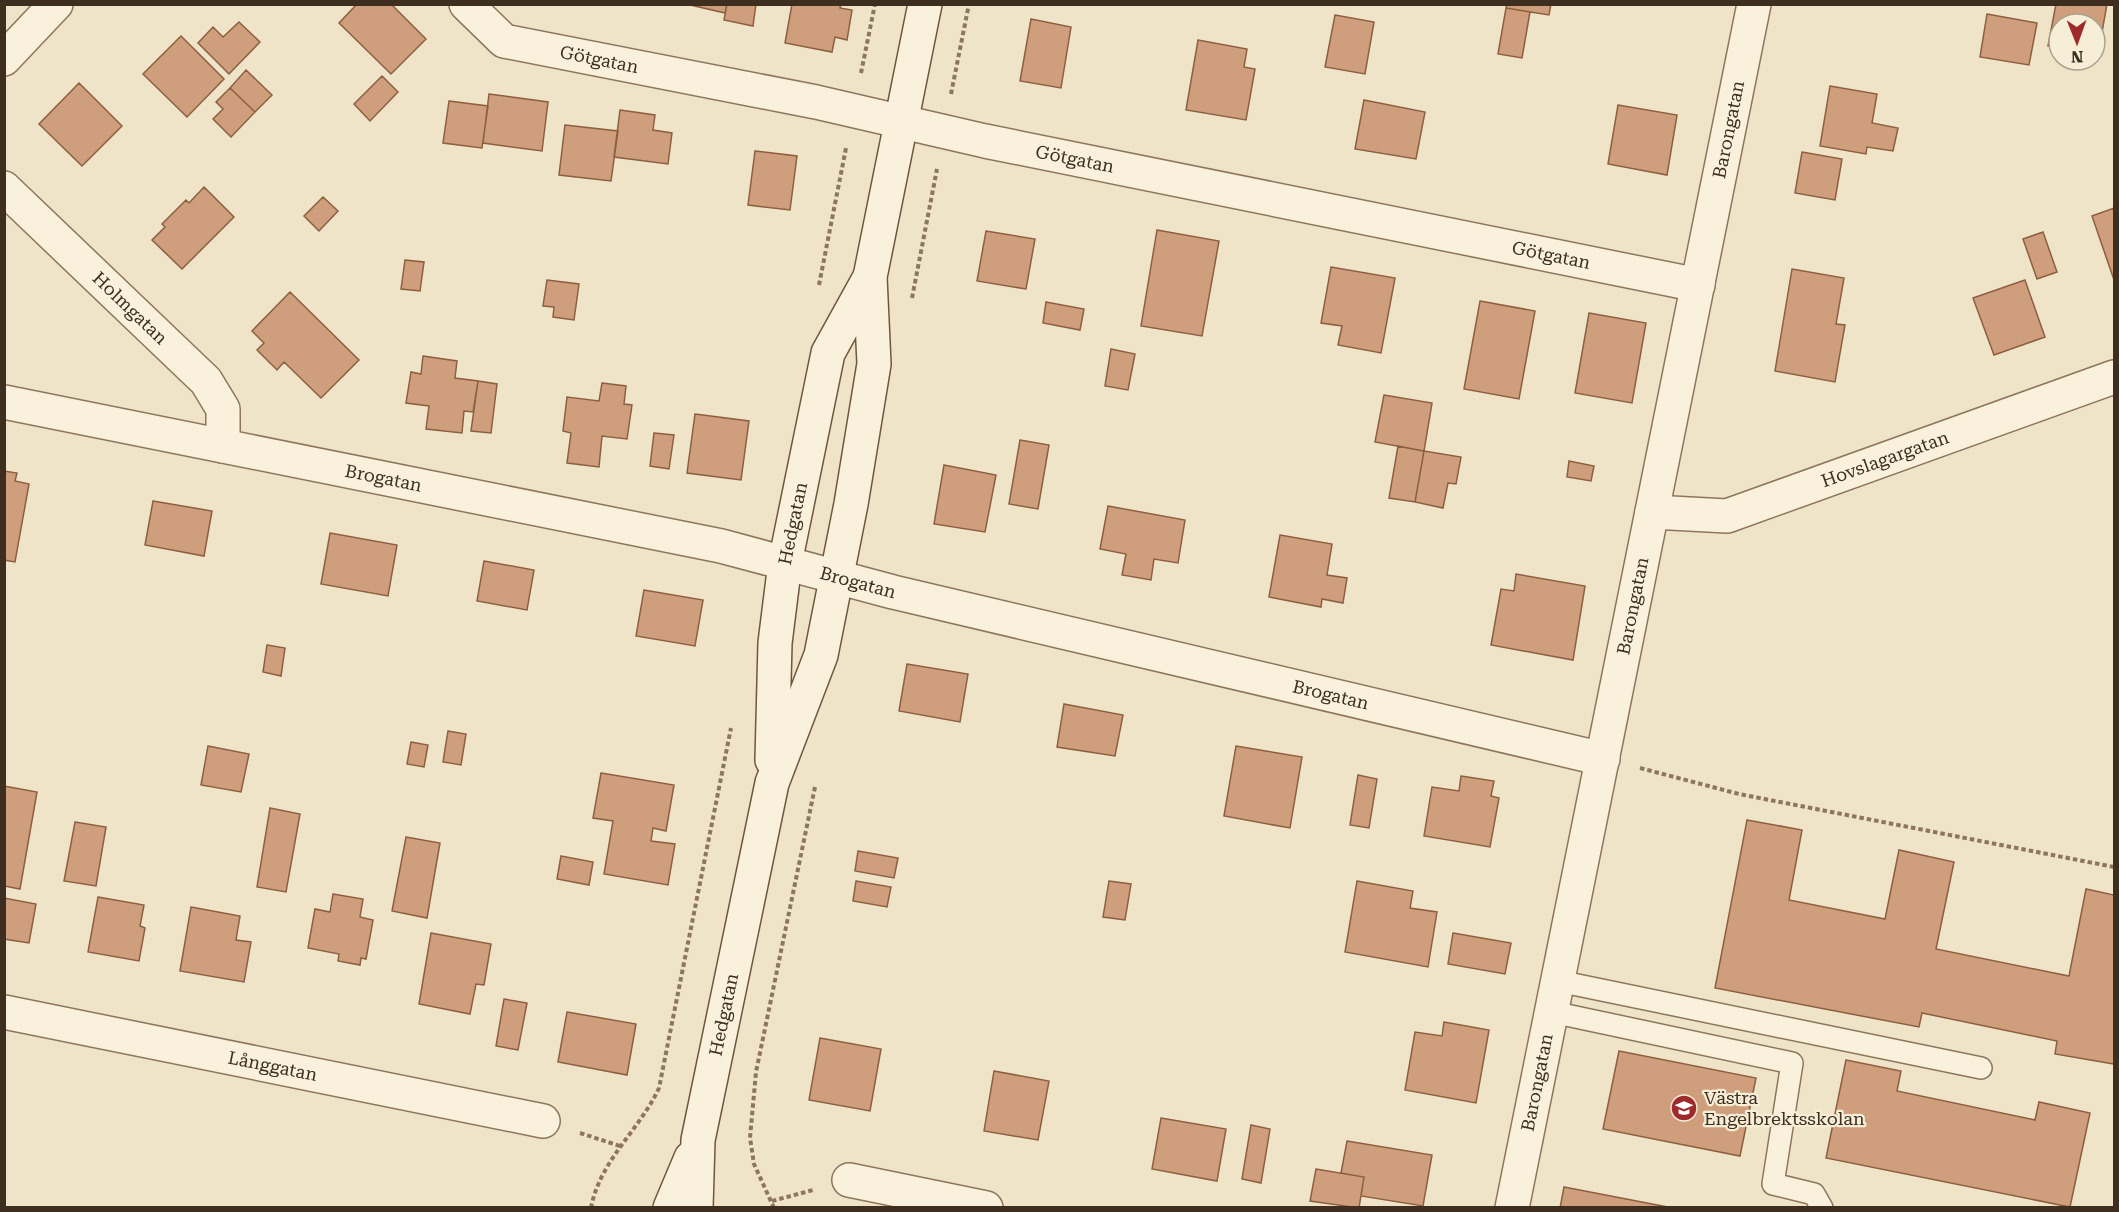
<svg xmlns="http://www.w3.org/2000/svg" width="2119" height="1212" viewBox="0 0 2119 1212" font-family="'Roboto Serif',serif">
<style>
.building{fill:#cf9f7d;stroke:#8d5f41;stroke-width:1.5}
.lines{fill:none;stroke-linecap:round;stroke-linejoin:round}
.service-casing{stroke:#8d765c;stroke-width:24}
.minor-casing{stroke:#8d765c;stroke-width:36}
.secondary-casing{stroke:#6f573f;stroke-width:36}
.path{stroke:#8d765c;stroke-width:4;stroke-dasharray:4.5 3;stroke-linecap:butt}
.service{stroke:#faf1dc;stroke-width:21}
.minor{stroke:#faf1dc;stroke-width:33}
.secondary{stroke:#faf1dc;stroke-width:33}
.labels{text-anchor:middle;stroke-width:4.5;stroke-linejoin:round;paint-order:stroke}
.street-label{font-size:18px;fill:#3d2e20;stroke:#f7eed8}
.poi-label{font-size:18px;fill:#3d2e20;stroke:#f7eed8;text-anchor:start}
</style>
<rect width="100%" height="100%" fill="#f0e4c8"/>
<path class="building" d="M 357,4 L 391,4 L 426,39 L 391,74 L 339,23 Z
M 686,4 L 727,4 L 725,13 Z
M 727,4 L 756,4 L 753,26 L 724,20 Z
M 792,4 L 841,4 L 840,8 L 852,10 L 847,40 L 835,37 L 832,52 L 785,43 Z
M 1507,4 L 1551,4 L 1549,15 L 1506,8 Z
M 2056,4 L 2107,4 L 2098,55 L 2095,55 L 2095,24 L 2059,24 L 2059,48 L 2048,46 Z
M 1506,8 L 1530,12 L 1522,58 L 1498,54 Z
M 1987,14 L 2037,23 L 2029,65 L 1980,57 Z
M 1335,15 L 1374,22 L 1365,74 L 1325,67 Z
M 1031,19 L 1071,27 L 1061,88 L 1020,81 Z
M 239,22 L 260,42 L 229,74 L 198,43 L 213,27 L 223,37 Z
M 181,36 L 224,79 L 187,117 L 143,74 Z
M 1198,40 L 1247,49 L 1244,67 L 1255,69 L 1246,120 L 1186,110 Z
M 246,70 L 272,95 L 255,112 L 230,88 Z
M 382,76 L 398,92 L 370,121 L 354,104 Z
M 79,83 L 122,126 L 82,166 L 39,124 Z
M 1830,86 L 1877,94 L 1872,123 L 1898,128 L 1893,151 L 1867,147 L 1866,154 L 1820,146 Z
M 230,88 L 255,112 L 231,137 L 213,119 L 223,109 L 216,102 Z
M 489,94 L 548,102 L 542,151 L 483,143 Z
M 1364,100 L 1425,112 L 1416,159 L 1355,149 Z
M 449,101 L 488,106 L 482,148 L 443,143 Z
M 1618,105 L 1677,115 L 1667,175 L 1608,164 Z
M 620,110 L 655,115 L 653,130 L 672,133 L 668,164 L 614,157 Z
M 565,125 L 618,131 L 611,181 L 559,175 Z
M 755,151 L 797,156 L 790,210 L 748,205 Z
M 1802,152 L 1842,159 L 1835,200 L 1795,193 Z
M 204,187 L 234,217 L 182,269 L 152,240 L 165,227 L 162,224 L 186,200 L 189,203 Z
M 323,197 L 338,211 L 319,231 L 304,216 Z
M 2114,208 L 2114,280 L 2092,216 Z
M 1157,230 L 1219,241 L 1202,336 L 1141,326 Z
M 986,231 L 1035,239 L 1026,289 L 977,281 Z
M 2043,232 L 2057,272 L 2037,279 L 2023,239 Z
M 405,260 L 424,262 L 420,291 L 401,289 Z
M 1331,267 L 1395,278 L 1381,353 L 1338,345 L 1342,326 L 1321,323 Z
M 1792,269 L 1844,278 L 1836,324 L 1845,325 L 1835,382 L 1775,371 Z
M 547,280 L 579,284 L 574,320 L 553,317 L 554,307 L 543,306 Z
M 2025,280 L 2045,337 L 1994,355 L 1973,298 Z
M 290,292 L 359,360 L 321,398 L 284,362 L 277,370 L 257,350 L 264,343 L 252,331 Z
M 1480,301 L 1535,311 L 1519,399 L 1464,389 Z
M 1046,302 L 1084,309 L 1080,330 L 1043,323 Z
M 1589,313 L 1646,323 L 1632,403 L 1575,393 Z
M 1111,349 L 1135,354 L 1128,390 L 1105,386 Z
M 423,356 L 457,361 L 455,378 L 478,381 L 473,412 L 464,411 L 462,433 L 426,429 L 429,406 L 406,403 L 411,372 L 421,374 Z
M 478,381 L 497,384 L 491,433 L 471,431 Z
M 602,383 L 626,386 L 624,404 L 632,405 L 627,439 L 602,436 L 599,467 L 567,463 L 571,433 L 563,431 L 567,397 L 599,401 Z
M 1384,395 L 1432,403 L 1424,451 L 1375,442 Z
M 695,414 L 749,421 L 741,480 L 687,473 Z
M 654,433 L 674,435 L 669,469 L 650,466 Z
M 1020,440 L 1049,445 L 1038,509 L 1009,504 Z
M 1398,446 L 1424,451 L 1415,502 L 1389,498 Z
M 1424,451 L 1461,457 L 1456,484 L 1448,483 L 1443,508 L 1415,502 Z
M 1569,461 L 1594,466 L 1591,481 L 1567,477 Z
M 944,465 L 996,475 L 985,532 L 934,524 Z
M 4,471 L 17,473 L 15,481 L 29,484 L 15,562 L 4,560 Z
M 153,501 L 212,511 L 204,556 L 145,545 Z
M 1108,506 L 1185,520 L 1178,563 L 1154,559 L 1151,580 L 1122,575 L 1126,554 L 1100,549 Z
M 330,533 L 397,545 L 388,596 L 321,584 Z
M 1280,535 L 1332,544 L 1327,575 L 1347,578 L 1343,603 L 1322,599 L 1321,607 L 1269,597 Z
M 484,561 L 534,570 L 527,610 L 477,601 Z
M 1516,574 L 1585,586 L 1573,660 L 1491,645 L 1501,589 L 1514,591 Z
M 644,590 L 703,600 L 695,646 L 636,636 Z
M 267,645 L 285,648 L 281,676 L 263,672 Z
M 907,664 L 968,674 L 960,722 L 899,711 Z
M 1064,704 L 1123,715 L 1115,756 L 1057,747 Z
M 448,731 L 466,734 L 461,765 L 443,762 Z
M 411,742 L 428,745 L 424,767 L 407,764 Z
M 208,746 L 249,754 L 241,792 L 201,785 Z
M 1236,746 L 1302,757 L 1290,828 L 1224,816 Z
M 601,773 L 674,785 L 666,831 L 653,828 L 651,841 L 675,844 L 668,885 L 604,874 L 613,821 L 593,818 Z
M 1358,775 L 1377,779 L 1369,828 L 1350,825 Z
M 1461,776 L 1494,781 L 1491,796 L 1499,798 L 1490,847 L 1424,836 L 1432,787 L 1459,791 Z
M 4,786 L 37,792 L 20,889 L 4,886 Z
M 270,808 L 300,814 L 286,892 L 257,887 Z
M 1747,820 L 1802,830 L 1789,900 L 1885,919 L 1899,850 L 1954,862 L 1936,949 L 2069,976 L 2086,889 L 2114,895 L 2114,1064 L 2055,1054 L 2057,1041 L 1922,1013 L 1919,1027 L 1715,988 Z
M 75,822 L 106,827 L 96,886 L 64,881 Z
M 406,837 L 440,843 L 427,918 L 392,911 Z
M 858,851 L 898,858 L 894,878 L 855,871 Z
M 561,856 L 593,862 L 589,885 L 557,879 Z
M 856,881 L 891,887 L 887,907 L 853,901 Z
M 1109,881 L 1131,884 L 1125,920 L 1103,917 Z
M 1357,881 L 1413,891 L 1410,908 L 1437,912 L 1428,967 L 1345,952 Z
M 333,894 L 363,899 L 360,917 L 373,920 L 366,959 L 361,958 L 360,965 L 338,961 L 339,954 L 308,948 L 315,909 L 330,912 Z
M 98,897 L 144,905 L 140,926 L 145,928 L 139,961 L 88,952 Z
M 4,898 L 36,904 L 29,943 L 4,939 Z
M 191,907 L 240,916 L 236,940 L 251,942 L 244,982 L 180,971 Z
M 431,933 L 491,944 L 484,985 L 476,984 L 470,1014 L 419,1004 Z
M 1453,933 L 1511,943 L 1505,974 L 1448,964 Z
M 504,999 L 527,1003 L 518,1050 L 496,1046 Z
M 567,1012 L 636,1024 L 627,1075 L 558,1062 Z
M 1444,1022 L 1489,1030 L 1476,1103 L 1405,1090 L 1415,1032 L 1442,1036 Z
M 820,1038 L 881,1049 L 870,1111 L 809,1100 Z
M 1619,1051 L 1756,1078 L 1740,1156 L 1603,1129 Z
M 1846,1060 L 1901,1071 L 1897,1091 L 2035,1120 L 2039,1102 L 2090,1113 L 2070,1207 L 1826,1158 Z
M 994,1071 L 1049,1081 L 1038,1140 L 984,1131 Z
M 1161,1118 L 1226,1129 L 1217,1181 L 1152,1169 Z
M 1251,1125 L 1270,1129 L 1261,1183 L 1242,1179 Z
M 1347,1141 L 1432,1155 L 1423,1206 L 1361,1196 L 1364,1177 L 1341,1173 Z
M 1316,1169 L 1364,1177 L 1359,1208 L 1310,1201 Z
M 1564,1187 L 1673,1208 L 1560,1208 Z"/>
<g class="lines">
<defs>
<path id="service" d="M 1558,981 L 1981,1068
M 1552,1012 L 1792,1063 L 1773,1184 L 1814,1194 L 1822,1208"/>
<g id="minor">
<path id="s1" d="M 466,4 L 504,41 L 816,102 L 985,141 L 1698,285"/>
<path d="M 4,59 L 56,4"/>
<path id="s2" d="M 4,188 L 206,381 L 223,409 L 223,446"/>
<path id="s3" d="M 4,402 L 721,546 L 893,592 L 1603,759"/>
<path id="s4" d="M 1652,512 L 1727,516 L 2114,377"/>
<path id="s5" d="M 4,1012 L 543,1121"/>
<path d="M 849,1180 L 986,1208"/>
<path id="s6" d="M 1512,1208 L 1754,4"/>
</g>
<g id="secondary">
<path id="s7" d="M 772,760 L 775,643 L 785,563 L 828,353 L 870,277"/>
<path d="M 670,1208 L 691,1158"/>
<path id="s8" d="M 696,1208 L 698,1140 L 772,783 L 821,655 L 851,504 L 874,364 L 870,277 L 925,4"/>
</g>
</defs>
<use href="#service" class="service-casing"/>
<use href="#minor" class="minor-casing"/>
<use href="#secondary" class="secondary-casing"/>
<path class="path" d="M 861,73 L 875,4
M 951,94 L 969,4
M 819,285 L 846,148
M 912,298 L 937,169
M 1640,768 L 1739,794 L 2114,867
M 580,1133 L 620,1146
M 772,1201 L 813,1190
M 591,1208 C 600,1160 639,1131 659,1088 L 731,728
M 774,1208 L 754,1164 L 750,1138 L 756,1072 L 815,787"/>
<use href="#service" class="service"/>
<use href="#minor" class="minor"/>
<use href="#secondary" class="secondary"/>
</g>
<defs>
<symbol id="school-disc" viewBox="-11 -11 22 22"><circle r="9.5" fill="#9e2a2b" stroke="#f7eed8"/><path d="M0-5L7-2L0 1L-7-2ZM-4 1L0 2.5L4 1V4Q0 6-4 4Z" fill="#fff"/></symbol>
</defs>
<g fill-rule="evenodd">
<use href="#school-disc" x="1669" y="1093" width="30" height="30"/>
</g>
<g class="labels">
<g class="street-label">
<text dy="6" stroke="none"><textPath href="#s1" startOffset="150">Götgatan</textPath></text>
<text dy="6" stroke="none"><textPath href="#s6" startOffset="1100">Barongatan</textPath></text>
<text dy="6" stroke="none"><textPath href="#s1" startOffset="636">Götgatan</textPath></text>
<text dy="6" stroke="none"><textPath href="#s1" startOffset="1122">Götgatan</textPath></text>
<text dy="6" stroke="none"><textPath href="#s2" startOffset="174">Holmgatan</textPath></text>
<text dy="6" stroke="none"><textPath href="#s4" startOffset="243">Hovslagargatan</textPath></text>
<text dy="6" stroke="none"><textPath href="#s3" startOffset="387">Brogatan</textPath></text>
<text dy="6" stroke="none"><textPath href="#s7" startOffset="238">Hedgatan</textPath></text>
<text dy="6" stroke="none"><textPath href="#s3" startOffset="873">Brogatan</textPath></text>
<text dy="6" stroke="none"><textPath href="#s6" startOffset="614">Barongatan</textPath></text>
<text dy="6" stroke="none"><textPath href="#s3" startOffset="1359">Brogatan</textPath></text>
<text dy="6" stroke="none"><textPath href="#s8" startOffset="196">Hedgatan</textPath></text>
<text dy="6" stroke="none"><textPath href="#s5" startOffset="274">Långgatan</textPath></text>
<text dy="6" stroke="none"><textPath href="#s6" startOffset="128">Barongatan</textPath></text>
</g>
<g class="poi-label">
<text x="1704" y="1104">Västra<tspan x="1704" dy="21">Engelbrektsskolan</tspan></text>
</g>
</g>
<rect width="2119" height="1212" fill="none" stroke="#3d2e20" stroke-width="12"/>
<g transform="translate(2077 42) rotate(179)"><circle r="28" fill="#f7eed8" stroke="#ada18e" stroke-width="1.5"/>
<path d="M0-4.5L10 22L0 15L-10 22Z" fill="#9e2a2b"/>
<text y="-9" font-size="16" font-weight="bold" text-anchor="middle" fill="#3d2e20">N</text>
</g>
</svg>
